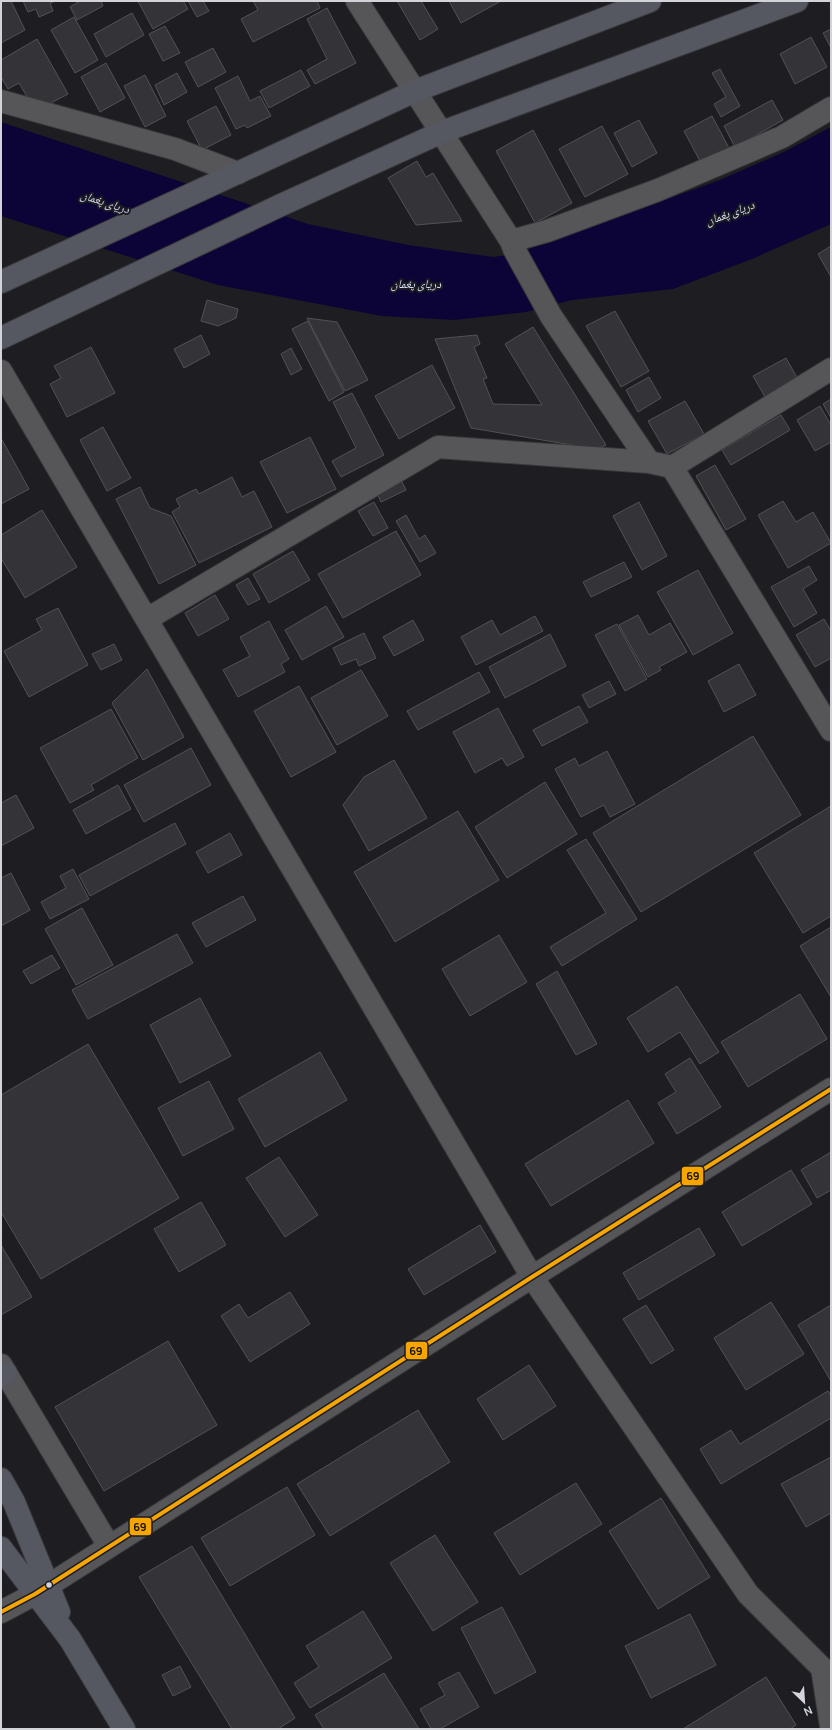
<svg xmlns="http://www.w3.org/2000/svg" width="832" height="1730" viewBox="0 0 832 1730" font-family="Manrope,'Noto Naskh Arabic',sans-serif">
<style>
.water{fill:#0c0436}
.building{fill:#343438;stroke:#525256}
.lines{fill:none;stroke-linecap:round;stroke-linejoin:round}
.minor-casing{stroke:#38393c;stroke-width:24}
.major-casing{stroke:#38393c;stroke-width:24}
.minor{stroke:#565659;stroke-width:22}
.major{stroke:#555761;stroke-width:22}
.bus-1-casing{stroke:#1b1c24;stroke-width:7}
.bus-1{stroke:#f7a600;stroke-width:4}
.bus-dot{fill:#d3d4da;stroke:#1b1c24;stroke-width:1.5}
.labels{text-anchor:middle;stroke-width:4;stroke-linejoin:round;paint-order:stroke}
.water-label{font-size:12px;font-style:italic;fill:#d9def4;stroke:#1b1c24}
.line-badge{stroke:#1b1c24;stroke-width:1.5}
.pale-badge-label{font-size:11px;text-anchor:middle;font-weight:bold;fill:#111}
</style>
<rect width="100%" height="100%" fill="#1d1d22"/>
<path class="water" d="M 1,122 L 308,224 L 408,245 L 493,257 L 515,254 L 720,180 L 784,152 L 831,127 L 831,224 L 752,259 L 673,289 L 572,300 L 526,312 L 455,320 L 382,316 L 218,285 L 1,216 Z"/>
<path class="building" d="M 1,1 L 11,1 L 25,30 L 1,43 Z
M 23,1 L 56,1 L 50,3 L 53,11 L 39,17 L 36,9 L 28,12 Z
M 80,1 L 101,1 L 103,6 L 77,20 L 70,7 Z
M 138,1 L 183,1 L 188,9 L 153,29 Z
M 188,1 L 203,1 L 209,11 L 197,17 Z
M 253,1 L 317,1 L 320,8 L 253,42 L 241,19 L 258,10 Z
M 397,1 L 421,1 L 438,29 L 420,40 Z
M 449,1 L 501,1 L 461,23 Z
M 327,8 L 356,63 L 315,84 L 307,70 L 327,59 L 307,19 Z
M 132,13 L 144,35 L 106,57 L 94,34 Z
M 74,17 L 98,60 L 75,73 L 51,30 Z
M 165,26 L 180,53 L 163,61 L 149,34 Z
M 831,29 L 831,48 L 823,33 Z
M 811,37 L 827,67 L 795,84 L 780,54 Z
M 37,39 L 68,94 L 49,104 L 29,100 L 19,83 L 8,89 L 1,77 L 1,60 Z
M 213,48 L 226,72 L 198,87 L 185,62 Z
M 106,63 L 125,98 L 100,112 L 81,77 Z
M 720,69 L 740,106 L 721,117 L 714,104 L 726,97 L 712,73 Z
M 301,70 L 310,86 L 269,108 L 260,91 Z
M 177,73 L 187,92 L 164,105 L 155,85 Z
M 145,75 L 166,116 L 145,127 L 124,86 Z
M 238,76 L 250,101 L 260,96 L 271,116 L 247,128 L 245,125 L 236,129 L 215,88 Z
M 772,100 L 783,120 L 735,147 L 724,126 Z
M 216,106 L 231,135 L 202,150 L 187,121 Z
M 712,116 L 729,148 L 701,163 L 684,131 Z
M 639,120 L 657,153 L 632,167 L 614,133 Z
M 602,126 L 628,174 L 585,197 L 559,149 Z
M 533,130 L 572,203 L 535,223 L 496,151 Z
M 417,161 L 426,177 L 433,173 L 462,221 L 416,225 L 388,178 Z
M 831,246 L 831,277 L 818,254 Z
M 207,300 L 238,309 L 236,318 L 218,326 L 201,321 Z
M 615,311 L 649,371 L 621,387 L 586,326 Z
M 307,318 L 337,322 L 368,380 L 345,391 Z
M 308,321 L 344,392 L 329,401 L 292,329 Z
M 533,327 L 606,445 L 596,449 L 471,428 L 435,339 L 477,335 L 480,344 L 474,347 L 487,378 L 483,379 L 493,404 L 542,405 L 505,344 Z
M 201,335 L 210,354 L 184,368 L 174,349 Z
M 91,347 L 115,393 L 67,417 L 50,384 L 61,378 L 54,366 Z
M 291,348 L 302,369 L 291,375 L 281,354 Z
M 786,358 L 800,383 L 768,402 L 753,376 Z
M 432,365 L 455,408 L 399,439 L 375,396 Z
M 649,377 L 661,398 L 638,412 L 626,390 Z
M 352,393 L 384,455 L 341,477 L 332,461 L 356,448 L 333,402 Z
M 831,399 L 831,418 L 823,404 Z
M 685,401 L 704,434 L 667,454 L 648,421 Z
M 820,406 L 831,425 L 831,442 L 815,451 L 797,420 Z
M 781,415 L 790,430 L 731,465 L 722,450 Z
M 103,427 L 131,478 L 107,491 L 80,440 Z
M 310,437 L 336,489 L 287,513 L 260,462 Z
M 1,438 L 29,489 L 1,504 Z
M 715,465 L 746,519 L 726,530 L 696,476 Z
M 232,477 L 242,497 L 254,491 L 272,527 L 199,563 L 172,512 L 180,507 L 176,499 L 196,489 L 199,494 Z
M 400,478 L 406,490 L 381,502 L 375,489 Z
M 140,487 L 150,508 L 171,516 L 196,565 L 159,584 L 116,499 Z
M 783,501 L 796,522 L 813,512 L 831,543 L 788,568 L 758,515 Z
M 374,502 L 388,528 L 373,536 L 358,511 Z
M 639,502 L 667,556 L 642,570 L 613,516 Z
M 42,510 L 77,567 L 25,598 L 1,558 L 1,535 Z
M 406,515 L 419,539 L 425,535 L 436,553 L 420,562 L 396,521 Z
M 396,531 L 421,575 L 343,618 L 318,574 Z
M 293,551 L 310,580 L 269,603 L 253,574 Z
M 624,562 L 632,577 L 591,597 L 583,582 Z
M 809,566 L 817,580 L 803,589 L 817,613 L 794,627 L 771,587 Z
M 698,570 L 733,633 L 693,655 L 657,592 Z
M 248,578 L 260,599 L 248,605 L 236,585 Z
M 215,595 L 229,619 L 198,636 L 185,613 Z
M 326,606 L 344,637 L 302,660 L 285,630 Z
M 58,608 L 88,665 L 29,697 L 4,651 L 42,630 L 36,619 Z
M 638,615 L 649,635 L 670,623 L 687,652 L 659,667 L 661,670 L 648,677 L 619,625 Z
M 535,616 L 543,631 L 476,665 L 461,637 L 492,620 L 500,635 Z
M 824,619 L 831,631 L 831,658 L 815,667 L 796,635 Z
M 413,620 L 424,640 L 394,656 L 383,637 Z
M 269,621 L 289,659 L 281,664 L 285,672 L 238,697 L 223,670 L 250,656 L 240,637 Z
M 617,624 L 647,679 L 625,691 L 595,635 Z
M 364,633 L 376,658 L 359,666 L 356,659 L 341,665 L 333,648 Z
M 550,634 L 566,666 L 505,698 L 489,667 Z
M 114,644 L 122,660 L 101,670 L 92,654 Z
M 739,664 L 756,695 L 724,712 L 708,681 Z
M 147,669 L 184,737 L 143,760 L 112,703 Z
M 361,670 L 388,716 L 337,745 L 311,698 Z
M 479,672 L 490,692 L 418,730 L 407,711 Z
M 609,681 L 616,694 L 589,708 L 582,695 Z
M 299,686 L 336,752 L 291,777 L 254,711 Z
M 579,706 L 588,722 L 542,746 L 533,730 Z
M 498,708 L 524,757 L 507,766 L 502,758 L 475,773 L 453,732 Z
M 111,709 L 138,758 L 91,785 L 94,790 L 70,803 L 40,748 Z
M 753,736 L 801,815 L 641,912 L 593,833 Z
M 191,748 L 211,785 L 144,822 L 124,785 Z
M 607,751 L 635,804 L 610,817 L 604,805 L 581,817 L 555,769 L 575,758 L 579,766 Z
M 394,760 L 427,818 L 369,851 L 343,805 L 364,777 Z
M 545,782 L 577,834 L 507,878 L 475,827 Z
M 118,785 L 131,809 L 86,834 L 73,810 Z
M 16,795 L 34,828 L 1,846 L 1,803 Z
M 831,806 L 831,916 L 803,933 L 754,853 Z
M 458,811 L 499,880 L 395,942 L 354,872 Z
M 175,823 L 186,844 L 90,896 L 79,875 Z
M 230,833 L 242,855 L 208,873 L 196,852 Z
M 586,839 L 637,919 L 562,966 L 550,947 L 606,913 L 567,850 Z
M 73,869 L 89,899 L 50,919 L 41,902 L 66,888 L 60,876 Z
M 11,873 L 30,910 L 1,926 L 1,878 Z
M 243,896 L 256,920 L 206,947 L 192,923 Z
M 82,908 L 113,965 L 76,985 L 45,929 Z
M 831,927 L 831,997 L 800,946 Z
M 177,934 L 193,963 L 88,1019 L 72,990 Z
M 499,935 L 527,982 L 470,1016 L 442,969 Z
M 52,955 L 60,968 L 31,984 L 23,971 Z
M 557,971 L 597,1044 L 576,1055 L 536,984 Z
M 677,986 L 719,1052 L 700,1064 L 680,1032 L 648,1052 L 627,1018 Z
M 800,994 L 827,1039 L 748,1087 L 721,1042 Z
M 200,998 L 231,1056 L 180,1083 L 150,1025 Z
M 88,1044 L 179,1198 L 41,1279 L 1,1212 L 1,1095 Z
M 320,1052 L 347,1100 L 265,1147 L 238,1099 Z
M 690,1058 L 721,1107 L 677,1134 L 658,1103 L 676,1092 L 665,1074 Z
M 209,1081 L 234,1129 L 183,1156 L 158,1108 Z
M 628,1100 L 654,1143 L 551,1206 L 525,1164 Z
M 831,1152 L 831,1190 L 817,1198 L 801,1170 Z
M 279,1157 L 318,1215 L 285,1237 L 246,1178 Z
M 791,1170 L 812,1204 L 742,1246 L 722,1212 Z
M 201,1202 L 226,1245 L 179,1272 L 154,1229 Z
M 480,1225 L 496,1252 L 424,1295 L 408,1269 Z
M 699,1228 L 715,1255 L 639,1300 L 623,1273 Z
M 1,1245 L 32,1297 L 1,1315 Z
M 290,1292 L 310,1324 L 250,1362 L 221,1316 L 239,1304 L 248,1318 Z
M 771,1302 L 804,1354 L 746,1390 L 714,1338 Z
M 646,1305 L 674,1350 L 651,1364 L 623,1319 Z
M 831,1305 L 831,1381 L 798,1325 Z
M 168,1341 L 217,1425 L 104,1491 L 55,1407 Z
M 529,1365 L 556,1406 L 503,1440 L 477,1399 Z
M 828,1391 L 831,1396 L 831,1418 L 721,1484 L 700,1449 L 731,1430 L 740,1444 Z
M 418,1410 L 450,1462 L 330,1536 L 297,1484 Z
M 831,1457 L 831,1513 L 806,1527 L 781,1484 Z
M 576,1483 L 602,1524 L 520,1575 L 494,1533 Z
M 287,1487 L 315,1535 L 230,1586 L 201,1538 Z
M 661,1498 L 710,1577 L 658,1609 L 609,1531 Z
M 435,1535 L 478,1602 L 433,1631 L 390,1563 Z
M 192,1546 L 295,1718 L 278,1729 L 232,1729 L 139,1577 Z
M 502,1607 L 536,1672 L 495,1694 L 461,1628 Z
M 363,1611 L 392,1658 L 310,1708 L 294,1683 L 319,1667 L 306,1646 Z
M 690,1614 L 716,1665 L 651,1698 L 625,1646 Z
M 180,1666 L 191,1687 L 173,1696 L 162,1675 Z
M 459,1672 L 479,1707 L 440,1729 L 431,1729 L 420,1709 L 445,1695 L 438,1683 Z
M 384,1673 L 419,1729 L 324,1729 L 315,1715 Z
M 766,1677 L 796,1725 L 790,1729 L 683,1729 Z"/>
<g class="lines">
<defs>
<path id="minor" d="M 357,1 L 511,241 L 514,249 L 551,316 L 649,462 L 672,467 L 831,730
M 1,101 L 175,149 L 238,173
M 511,241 L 547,231 L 658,190 L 782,137 L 831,108
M 1,371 L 532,1277 L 748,1594 L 822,1668 L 831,1674
M 672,467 L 831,369
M 147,619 L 438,447 L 649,462
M 1,1365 L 109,1546
M 1,1612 L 35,1594 L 532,1277 L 831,1089
M 822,1668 L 831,1726"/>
<path id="major" d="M 1,282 L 415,91 L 650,1
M 1,338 L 281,205 L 442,132 L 797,1
M 1,1376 L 6,1373
M 1,1479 L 14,1502 L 59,1612
M 1,1548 L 70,1639 L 124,1729"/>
</defs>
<use href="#minor" class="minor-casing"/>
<use href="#major" class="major-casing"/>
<use href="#minor" class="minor"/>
<use href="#major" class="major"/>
<defs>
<path id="bus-1" d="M 1,1612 L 35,1594 L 532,1277 L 831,1089"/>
</defs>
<use href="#bus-1" class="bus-1-casing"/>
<use href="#bus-1" class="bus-1"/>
</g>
<circle class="bus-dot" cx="49" cy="1585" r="3.5"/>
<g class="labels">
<g class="water-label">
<text transform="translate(105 202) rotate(18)" y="4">دریای پغمان</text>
<text transform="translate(730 213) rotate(-20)" y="4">دریای پغمان</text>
<text x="416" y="288">دریای پغمان</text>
</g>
</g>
<g class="line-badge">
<rect x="681" y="1166" width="23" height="20" rx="4" fill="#f7a600"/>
<rect x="405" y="1341" width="23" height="19" rx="4" fill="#f7a600"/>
<rect x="129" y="1517" width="23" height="19" rx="4" fill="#f7a600"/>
</g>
<g class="pale-badge-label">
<text x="693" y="1180">69</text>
<text x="416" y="1355">69</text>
<text x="140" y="1531">69</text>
</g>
<rect width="832" height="1730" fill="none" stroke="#d3d4da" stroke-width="4"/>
<g transform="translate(804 1702) rotate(155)" stroke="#1b1c24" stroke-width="3" paint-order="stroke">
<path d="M0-3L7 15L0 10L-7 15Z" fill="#d3d4da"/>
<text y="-6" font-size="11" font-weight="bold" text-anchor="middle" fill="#d3d4da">N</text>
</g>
</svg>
